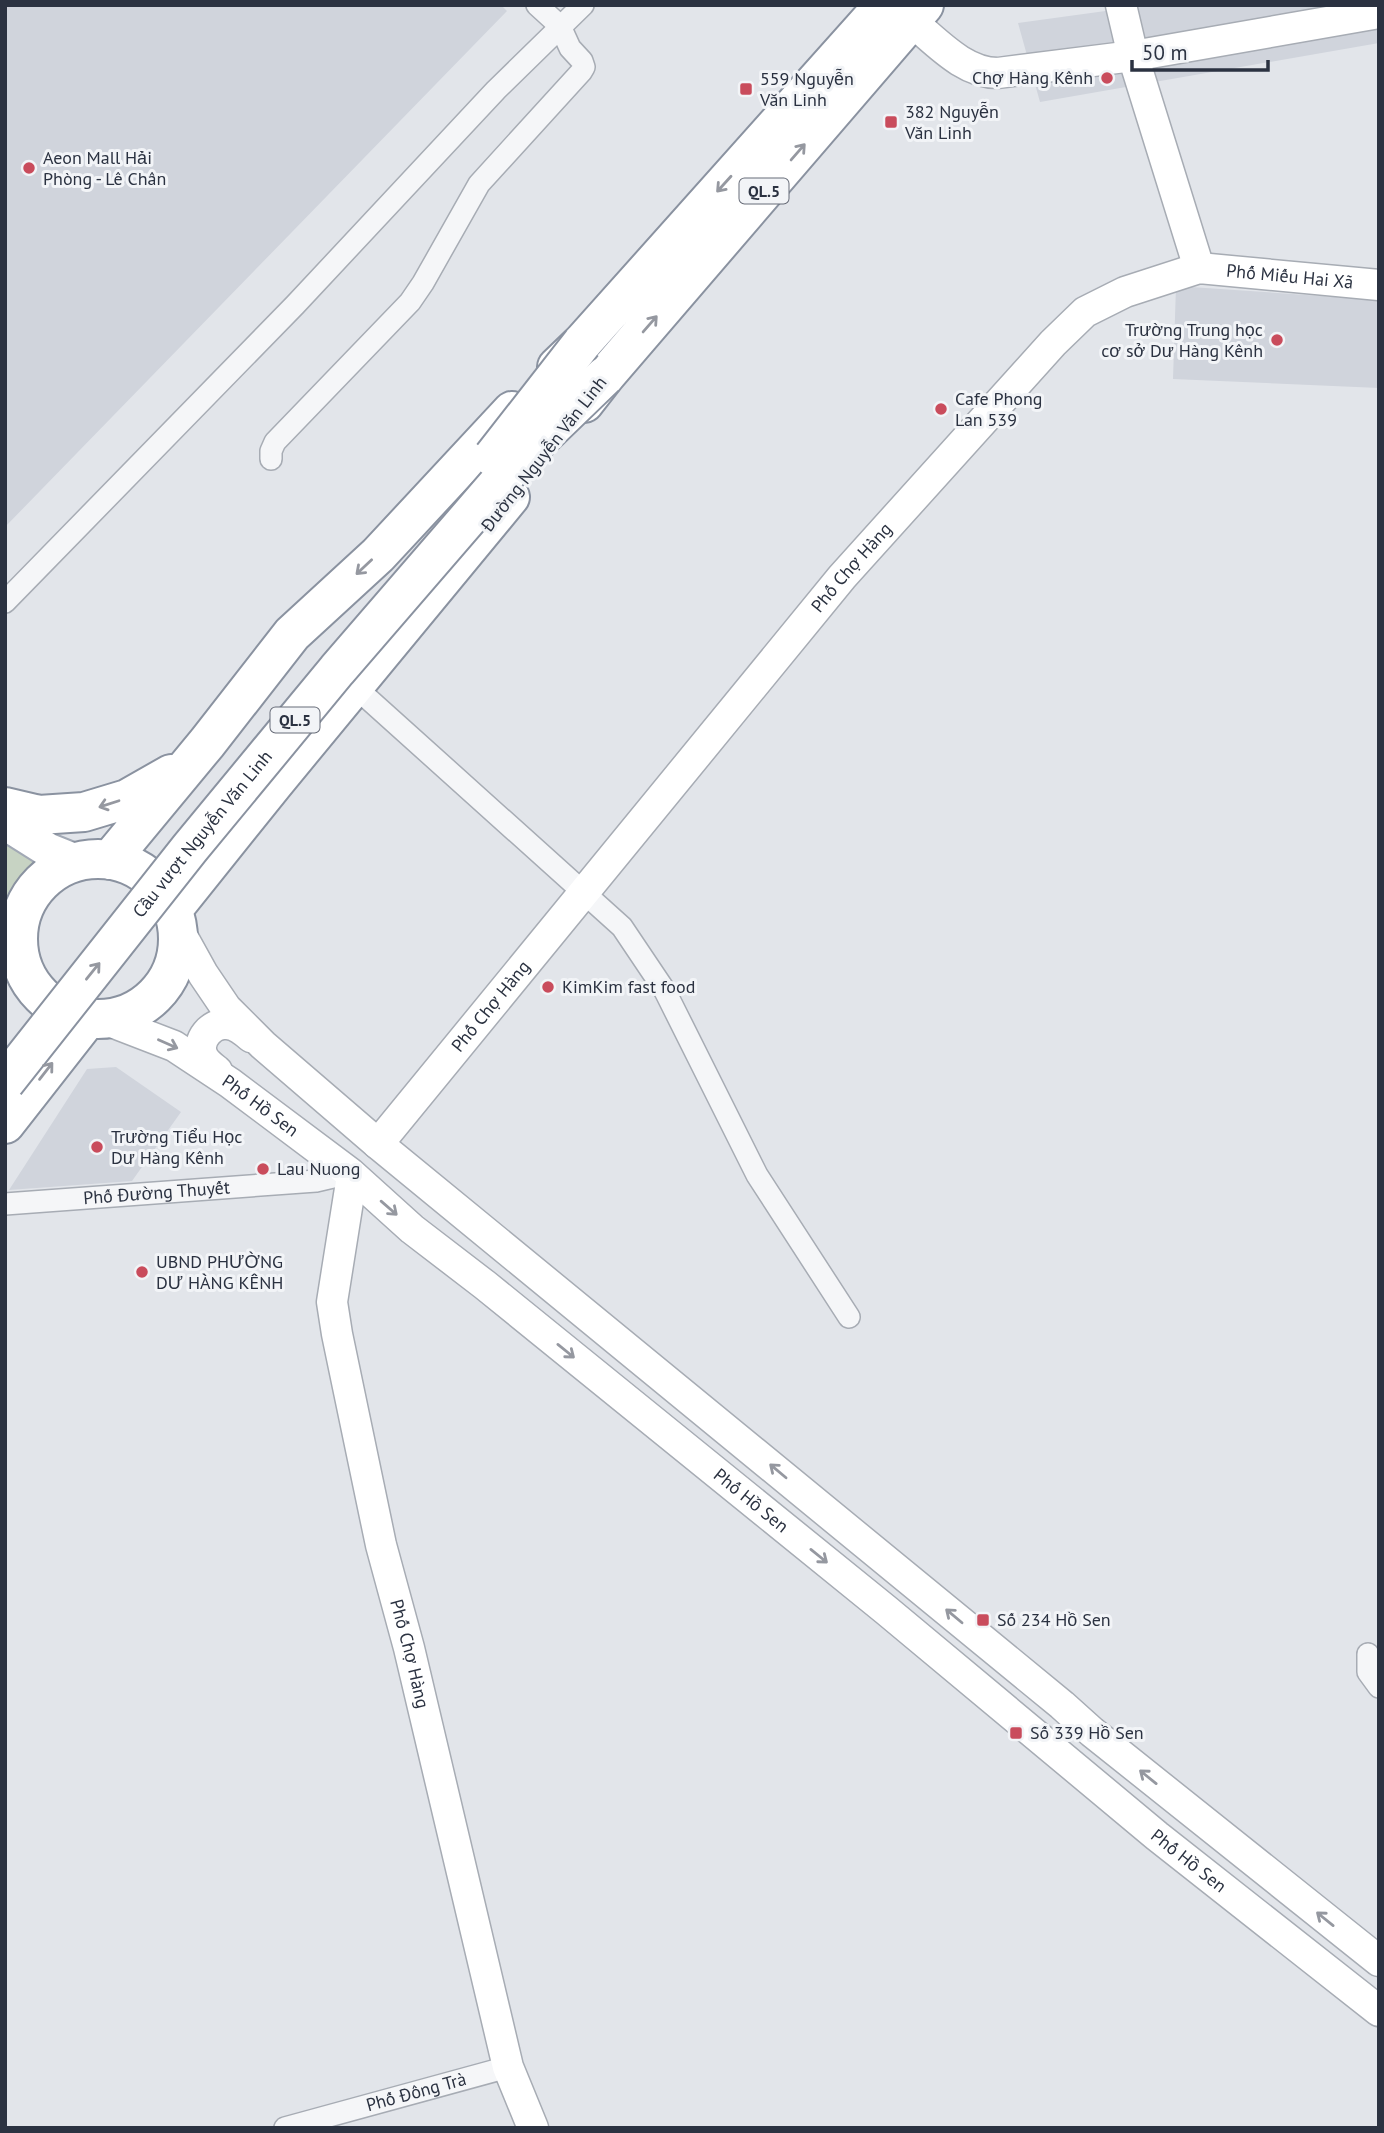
<svg xmlns="http://www.w3.org/2000/svg" width="1384" height="2133" viewBox="0 0 1384 2133" font-family="'PT Sans',sans-serif">
<style>
.built{fill:#d0d4dc}
.green{fill:#c7d3c3}
.lines{fill:none;stroke-linecap:round;stroke-linejoin:round}
.street-casing{stroke:#a7acb4;stroke-width:24}
.secondary-casing{stroke:#a7acb4;stroke-width:33}
.primary-casing{stroke:#a2a9b5;stroke-width:37}
.highway-casing{stroke:#8a92a0;stroke-width:42}
.street{stroke:#f5f6f8;stroke-width:21}
.secondary{stroke:#fff;stroke-width:30}
.primary{stroke:#fff;stroke-width:33}
.highway{stroke:#fff;stroke-width:38}
.highway-bridge-casing{stroke:#8a92a0;stroke-width:42;stroke-linecap:butt}
.highway-bridge{stroke:#fff;stroke-width:38}
.oneway{stroke:#9598a0}
.poi-dot{fill:#c94c5c;stroke:#f2f4f7;stroke-width:2.5}
.labels{text-anchor:middle;stroke-width:6;stroke-linejoin:round;paint-order:stroke}
.shield{fill:#f2f4f7;stroke:#676c78;stroke-width:2}
.shield-label{font-size:16px;font-weight:bold;fill:#2b3241}
.poi-label{font-size:18px;fill:#2b3241;stroke:#f2f4f7;text-anchor:start}
.street-label{font-size:18px;fill:#2b3241;stroke:#f2f4f7}
</style>
<rect width="100%" height="100%" fill="#e2e5ea"/>
<path class="built" d="M 5,5 L 501,5 L 507,11 L 5,527 Z
M 1149,5 L 1379,5 L 1379,43 L 1040,102 L 1018,23 Z
M 1176,286 L 1379,300 L 1379,388 L 1173,379 Z
M 116,1067 L 181,1112 L 132,1181 L 9,1190 L 87,1069 Z"/>
<path class="green" d="M 5,838 L 34,859 L 36,863 L 35,867 L 19,880 L 5,902 Z"/>
<g class="lines">
<defs>
<g id="street">
<path d="M 271,459 L 271,451 L 275,442 L 410,302 L 423,283 L 479,184 L 581,72 L 584,67 L 582,61 L 570,48 L 560,26 L 537,5"/>
<path d="M 5,602 L 295,305 L 496,90 L 583,5"/>
<path d="M 354,686 L 622,927 L 665,991 L 757,1175 L 849,1317"/>
<path id="s1" d="M 5,1204 L 316,1181 L 350,1173"/>
<path d="M 1368,1654 L 1368,1672 L 1379,1687"/>
<path id="s2" d="M 285,2128 L 508,2067"/>
</g>
<g id="secondary">
<path d="M 1121,5 L 1133,56 L 1199,268"/>
<path d="M 911,21 C 936,41 963,73 998,73 L 1133,56 L 1379,13"/>
<path d="M 177,927 L 203,974 L 226,1008 L 263,1045 L 378,1144 L 1062,1705 L 1092,1732 L 1379,1961"/>
<path id="s3" d="M 104,1019 L 174,1046 L 230,1083 L 350,1173 L 412,1229 L 485,1285 L 886,1610 L 1157,1836 L 1379,2011"/>
<path d="M 217,1071 C 211,1066 204,1061 202,1054 C 197,1040 211,1023 226,1024 C 235,1024 244,1031 251,1037"/>
<path id="s4" d="M 378,1144 L 842,577 L 1053,343 L 1085,312 L 1125,292 L 1199,268 L 1379,285"/>
<path id="s5" d="M 352,1176 L 332,1302 L 337,1334 L 381,1545 L 409,1648 L 508,2067 L 533,2128"/>
</g>
<path id="primary" d="M 5,823 L 48,850 L 78,862
M 5,925 L 18,935"/>
<path id="highway" d="M 557,367 L 582,343 L 884,5
M 584,403 L 605,376 L 924,5
M 5,807 L 39,815 L 84,812 L 127,799 L 171,774
M18 939a80 80 0 1 1 160 0a80 80 0 1 1-160 0Z
M 110,860 L 207,743 L 292,634 L 378,555 L 512,411
M 173,909 L 274,783 L 510,497
M 5,1124 L 88,1018"/>
</defs>
<use href="#street" class="street-casing"/>
<use href="#secondary" class="secondary-casing"/>
<use href="#primary" class="primary-casing"/>
<use href="#highway" class="highway-casing"/>
<use href="#street" class="street"/>
<use href="#secondary" class="secondary"/>
<use href="#primary" class="primary"/>
<use href="#highway" class="highway"/>
<defs>
<g id="highway-bridge">
<path d="M 493,457 L 582,343"/>
<path id="s6" d="M 5,1082 L 190,848 L 337,670 L 521,457 L 605,376"/>
</g>
</defs>
<use href="#highway-bridge" class="highway-bridge-casing"/>
<use href="#highway-bridge" class="highway-bridge"/>
</g>
<defs><path id="oneway-shaft" d="M-6 0H5M1.5-3L5.5 0L1.5 3" fill="none" stroke-width="1.6" stroke-linecap="round" stroke-linejoin="round" transform="scale(1.75)"/></defs>
<g class="oneway">
<use href="#oneway-shaft" transform="translate(798 152) rotate(-49)"/>
<use href="#oneway-shaft" transform="translate(724 184) rotate(132)"/>
<use href="#oneway-shaft" transform="translate(650 324) rotate(-49)"/>
<use href="#oneway-shaft" transform="translate(364 567) rotate(137)"/>
<use href="#oneway-shaft" transform="translate(109 804) rotate(162)"/>
<use href="#oneway-shaft" transform="translate(93 971) rotate(-51)"/>
<use href="#oneway-shaft" transform="translate(168 1044) rotate(24)"/>
<use href="#oneway-shaft" transform="translate(46 1071) rotate(-52)"/>
<use href="#oneway-shaft" transform="translate(389 1208) rotate(41)"/>
<use href="#oneway-shaft" transform="translate(566 1351) rotate(39)"/>
<use href="#oneway-shaft" transform="translate(778 1471) rotate(-140)"/>
<use href="#oneway-shaft" transform="translate(819 1556) rotate(39)"/>
<use href="#oneway-shaft" transform="translate(954 1616) rotate(-140)"/>
<use href="#oneway-shaft" transform="translate(1148 1777) rotate(-141)"/>
<use href="#oneway-shaft" transform="translate(1325 1919) rotate(-141)"/>
</g>
<g class="poi-dot">
<circle cx="1107" cy="78" r="7"/>
<rect x="739" y="82" width="14" height="14" rx="3.5"/>
<rect x="884" y="115" width="14" height="14" rx="3.5"/>
<circle cx="29" cy="168" r="7"/>
<circle cx="1277" cy="340" r="7"/>
<circle cx="941" cy="409" r="7"/>
<circle cx="548" cy="987" r="7"/>
<circle cx="97" cy="1147" r="7"/>
<circle cx="263" cy="1169" r="7"/>
<circle cx="142" cy="1272" r="7"/>
<rect x="976" y="1613" width="14" height="14" rx="3.5"/>
<rect x="1009" y="1726" width="14" height="14" rx="3.5"/>
</g>
<g class="labels">
<g class="shield">
<rect x="739.5" y="178.5" width="49" height="25" rx="5"/>
<rect x="270.5" y="707.5" width="49" height="25" rx="5"/>
</g>
<g class="shield-label">
<text x="764" y="197">QL.5</text>
<text x="295" y="726">QL.5</text>
</g>
<g class="poi-label">
<text x="1093" y="84" text-anchor="end">Chợ Hàng Kênh</text>
<text x="760" y="85">559 Nguyễn<tspan x="760" dy="21">Văn Linh</tspan></text>
<text x="905" y="118">382 Nguyễn<tspan x="905" dy="21">Văn Linh</tspan></text>
<text x="43" y="164">Aeon Mall Hải<tspan x="43" dy="21">Phòng - Lê Chân</tspan></text>
<text x="1263" y="336" text-anchor="end">Trường Trung học<tspan x="1263" dy="21">cơ sở Dư Hàng Kênh</tspan></text>
<text x="955" y="405">Cafe Phong<tspan x="955" dy="21">Lan 539</tspan></text>
<text x="562" y="993">KimKim fast food</text>
<text x="111" y="1143">Trường Tiểu Học<tspan x="111" dy="21">Dư Hàng Kênh</tspan></text>
<text x="277" y="1175">Lau Nuong</text>
<text x="156" y="1268">UBND PHƯỜNG<tspan x="156" dy="21">DƯ HÀNG KÊNH</tspan></text>
<text x="997" y="1626">Số 234 Hồ Sen</text>
<text x="1030" y="1739">Số 339 Hồ Sen</text>
</g>
<g class="street-label">
<text dy="6" stroke="none"><textPath href="#s4" startOffset="1306">Phố Miếu Hai Xã</textPath></text>
<text transform="translate(544 454) rotate(-52)" y="6">Đường Nguyễn Văn Linh</text>
<text dy="6" stroke="none"><textPath href="#s4" startOffset="746">Phố Chợ Hàng</textPath></text>
<text dy="6" stroke="none"><textPath href="#s6" startOffset="317">Cầu vượt Nguyễn Văn Linh</textPath></text>
<text dy="6" stroke="none"><textPath href="#s4" startOffset="178">Phố Chợ Hàng</textPath></text>
<text dy="6" stroke="none"><textPath href="#s3" startOffset="180">Phố Hồ Sen</textPath></text>
<text dy="6" stroke="none"><textPath href="#s1" startOffset="152">Phố Đường Thuyết</textPath></text>
<text dy="6" stroke="none"><textPath href="#s3" startOffset="810">Phố Hồ Sen</textPath></text>
<text dy="6" stroke="none"><textPath href="#s5" startOffset="488">Phố Chợ Hàng</textPath></text>
<text dy="6" stroke="none"><textPath href="#s3" startOffset="1377">Phố Hồ Sen</textPath></text>
<text dy="6" stroke="none"><textPath href="#s2" startOffset="136">Phố Đông Trà</textPath></text>
</g>
</g>
<rect width="1384" height="2133" fill="none" stroke="#2b3241" stroke-width="14"/>
<path d="M1132 60v10h136v-10" fill="none" stroke="#2b3241" stroke-width="3.5"/>
<text x="1142" y="60" font-size="21" fill="#2b3241" stroke="#f2f4f7" stroke-width="5" paint-order="stroke">50 m</text>
</svg>
